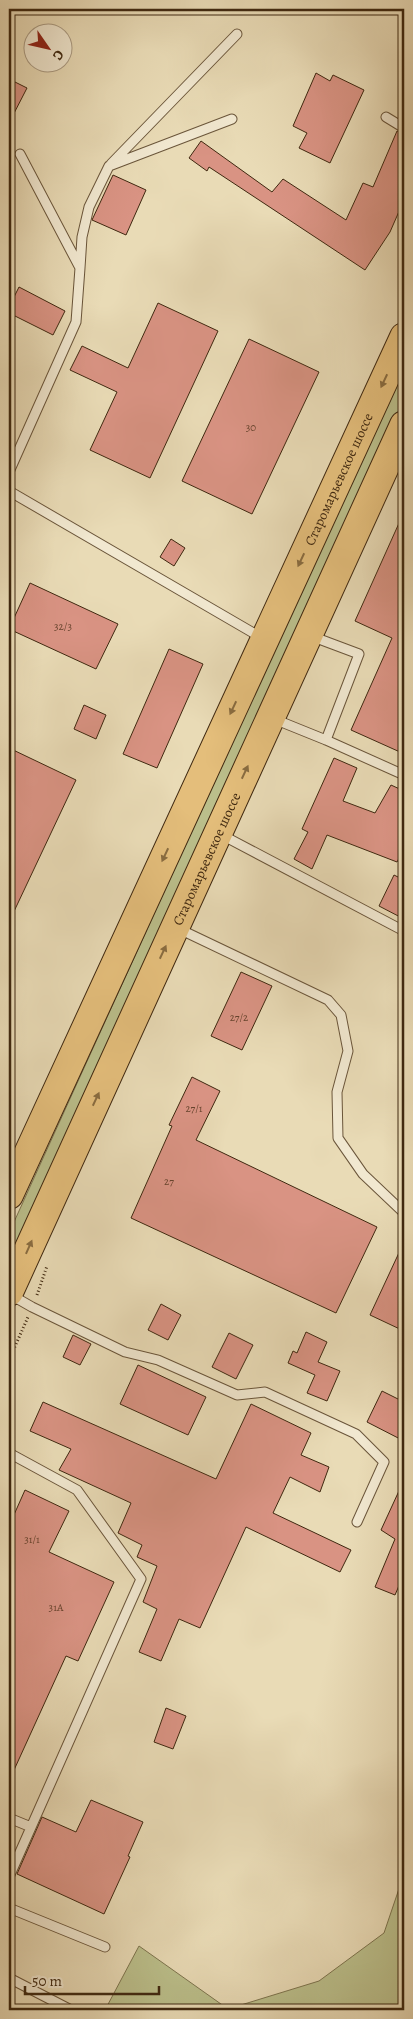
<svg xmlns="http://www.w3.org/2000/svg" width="413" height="2019" viewBox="0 0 413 2019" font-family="Alegreya,serif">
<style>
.green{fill:#bbbf8b;stroke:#7d744e}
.building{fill:#d99383;stroke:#3f2810}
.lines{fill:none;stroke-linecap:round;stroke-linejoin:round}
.service-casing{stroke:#6a553a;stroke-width:11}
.primary-casing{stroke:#3f2810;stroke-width:30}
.path{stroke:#3f2810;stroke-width:3;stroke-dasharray:1 2.5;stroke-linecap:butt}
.service{stroke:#f1e8d0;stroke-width:9}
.primary{stroke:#e4be7b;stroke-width:28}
.oneway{fill:#896c40}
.labels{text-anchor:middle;stroke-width:5;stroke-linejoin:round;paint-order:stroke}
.number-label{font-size:11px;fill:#66432d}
.street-label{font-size:14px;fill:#3f2810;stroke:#f1e8d0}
</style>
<rect width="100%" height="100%" fill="#e9dbb6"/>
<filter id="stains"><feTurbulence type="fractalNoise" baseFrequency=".004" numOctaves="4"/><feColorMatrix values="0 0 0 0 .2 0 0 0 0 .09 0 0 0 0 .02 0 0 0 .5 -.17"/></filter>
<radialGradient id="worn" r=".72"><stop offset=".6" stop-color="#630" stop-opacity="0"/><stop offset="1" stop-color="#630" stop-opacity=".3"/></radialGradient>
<path class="green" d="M 404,364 L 404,403 L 9,1267 L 9,1233 Z
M 404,1874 L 404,2010 L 105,2010 L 139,1946 L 228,2009 L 319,1981 L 384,1933 Z"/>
<path class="building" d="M 316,73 L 330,81 L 333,75 L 364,90 L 330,163 L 299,148 L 307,133 L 293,126 Z
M 9,79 L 27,88 L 9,123 Z
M 397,131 L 404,134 L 404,200 L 390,232 L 365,270 L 209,167 L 207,171 L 189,158 L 201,141 L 272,192 L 283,179 L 346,220 L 363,183 L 373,187 Z
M 113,175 L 146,190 L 126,235 L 92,220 Z
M 19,287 L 65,311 L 53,335 L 9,313 L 9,307 Z
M 158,303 L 218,331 L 150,478 L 90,450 L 117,392 L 70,370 L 82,346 L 128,368 Z
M 249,339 L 319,372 L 252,514 L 182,481 Z
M 404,512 L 404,743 L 400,752 L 351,730 L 392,638 L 355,621 Z
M 171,539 L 185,548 L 174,566 L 160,557 Z
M 30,583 L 118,624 L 96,669 L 9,629 Z
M 169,649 L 203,664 L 157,768 L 123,754 Z
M 84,705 L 106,715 L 96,739 L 74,729 Z
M 9,748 L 76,780 L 9,922 Z
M 334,758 L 357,768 L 343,801 L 375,813 L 391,785 L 404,791 L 404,849 L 397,862 L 327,835 L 312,869 L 294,859 L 308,832 L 302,829 Z
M 394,875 L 404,880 L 404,919 L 379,906 Z
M 241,972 L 272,986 L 242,1050 L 211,1036 Z
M 192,1077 L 220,1091 L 196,1140 L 377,1227 L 336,1313 L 131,1218 L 172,1126 L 169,1125 Z
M 404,1242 L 404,1331 L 370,1315 Z
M 161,1304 L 181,1315 L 168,1340 L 148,1330 Z
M 306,1332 L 327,1342 L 318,1362 L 340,1371 L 327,1401 L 307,1393 L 315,1375 L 288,1363 L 293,1351 L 297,1353 Z
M 229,1333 L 253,1345 L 236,1379 L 212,1367 Z
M 73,1335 L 91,1344 L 80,1365 L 63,1357 Z
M 138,1365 L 206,1397 L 188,1435 L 120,1404 Z
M 382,1391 L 404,1402 L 404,1441 L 367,1422 Z
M 43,1402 L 216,1479 L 251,1404 L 311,1433 L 301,1455 L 329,1467 L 320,1492 L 290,1477 L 273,1513 L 351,1550 L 340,1572 L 246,1527 L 200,1628 L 179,1619 L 161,1661 L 139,1652 L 157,1609 L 143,1602 L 157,1566 L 137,1557 L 142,1545 L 118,1533 L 131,1503 L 59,1470 L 71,1449 L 30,1431 Z
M 404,1480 L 404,1574 L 395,1595 L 375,1587 L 395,1539 L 381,1530 Z
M 25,1490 L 69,1511 L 49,1552 L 114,1582 L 78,1661 L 66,1656 L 9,1781 L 9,1526 Z
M 166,1708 L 186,1716 L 173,1749 L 154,1742 Z
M 91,1800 L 143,1822 L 128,1856 L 130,1857 L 104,1914 L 17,1874 L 42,1817 L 76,1832 Z"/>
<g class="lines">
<defs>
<path id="service" d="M 386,117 L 404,128
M 111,164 L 237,34
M 80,268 L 82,237 L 89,207 L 109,166 L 232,119
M 9,472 L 76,322 L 80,268 L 20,154
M 9,491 L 262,638
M 311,636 L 359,654 L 326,740
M 274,719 L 326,740 L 404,775
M 220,834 L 404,931
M 177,928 L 328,1000 L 341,1015 L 348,1051 L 337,1092 L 338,1138 L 363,1174 L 402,1211
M 11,1295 L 32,1307 L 125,1352 L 158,1360 L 237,1395 L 265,1392 L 356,1434 L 384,1462 L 357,1522
M 9,1453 L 77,1490 L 141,1579 L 9,1877
M 9,1818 L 31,1827
M 9,1908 L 105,1947
M 9,1978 L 71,2010"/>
<g id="primary">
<path id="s1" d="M 9,1195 L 404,337"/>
<path id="s2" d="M 9,1292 L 404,425"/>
</g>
</defs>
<use href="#service" class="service-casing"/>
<use href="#primary" class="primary-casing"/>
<path class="path" d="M 37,1295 L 47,1266
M 9,1360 L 28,1317"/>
<use href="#service" class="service"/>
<use href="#primary" class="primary"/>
</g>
<defs><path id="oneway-solid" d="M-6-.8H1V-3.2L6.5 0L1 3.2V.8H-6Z" transform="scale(1.25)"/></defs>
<g class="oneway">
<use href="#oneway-solid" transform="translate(384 381) rotate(115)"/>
<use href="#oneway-solid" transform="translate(301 560) rotate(115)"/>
<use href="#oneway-solid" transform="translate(233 708) rotate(115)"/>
<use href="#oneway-solid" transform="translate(245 772) rotate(-65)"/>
<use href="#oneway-solid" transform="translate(165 855) rotate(115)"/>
<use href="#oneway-solid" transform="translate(163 952) rotate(-65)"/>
<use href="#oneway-solid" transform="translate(96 1099) rotate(-65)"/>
<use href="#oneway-solid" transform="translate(29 1247) rotate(-66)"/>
</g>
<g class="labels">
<g class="number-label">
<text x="251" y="431">30</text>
<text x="63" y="630">32/3</text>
<text x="239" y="1021">27/2</text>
<text x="194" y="1112">27/1</text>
<text x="169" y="1185">27</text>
<text x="32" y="1543">31/1</text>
<text x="56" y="1611">31А</text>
</g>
<g class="street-label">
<text dy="5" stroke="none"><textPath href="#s1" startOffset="788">Старомарьевское шоссе</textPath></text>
<text dy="5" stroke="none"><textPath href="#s2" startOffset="476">Старомарьевское шоссе</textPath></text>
</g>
</g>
<rect width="413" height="2019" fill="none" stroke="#e9dbb6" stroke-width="30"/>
<rect x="10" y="10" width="393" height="1999" fill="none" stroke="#3f2810" stroke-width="2.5"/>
<rect x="15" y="15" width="383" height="1989" fill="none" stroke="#3f2810"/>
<g transform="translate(48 48) rotate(124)"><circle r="24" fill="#f1e8d0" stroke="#aa9b83"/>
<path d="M0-4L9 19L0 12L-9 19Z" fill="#8f2418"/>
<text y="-8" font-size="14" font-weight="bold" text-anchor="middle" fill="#3f2810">С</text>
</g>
<path d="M25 1986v8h134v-8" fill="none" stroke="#3f2810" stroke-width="2.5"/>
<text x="32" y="1986" font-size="15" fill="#3f2810" stroke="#f1e8d0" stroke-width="4" paint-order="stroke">50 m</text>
<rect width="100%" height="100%" filter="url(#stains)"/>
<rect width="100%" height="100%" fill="url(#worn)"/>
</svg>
